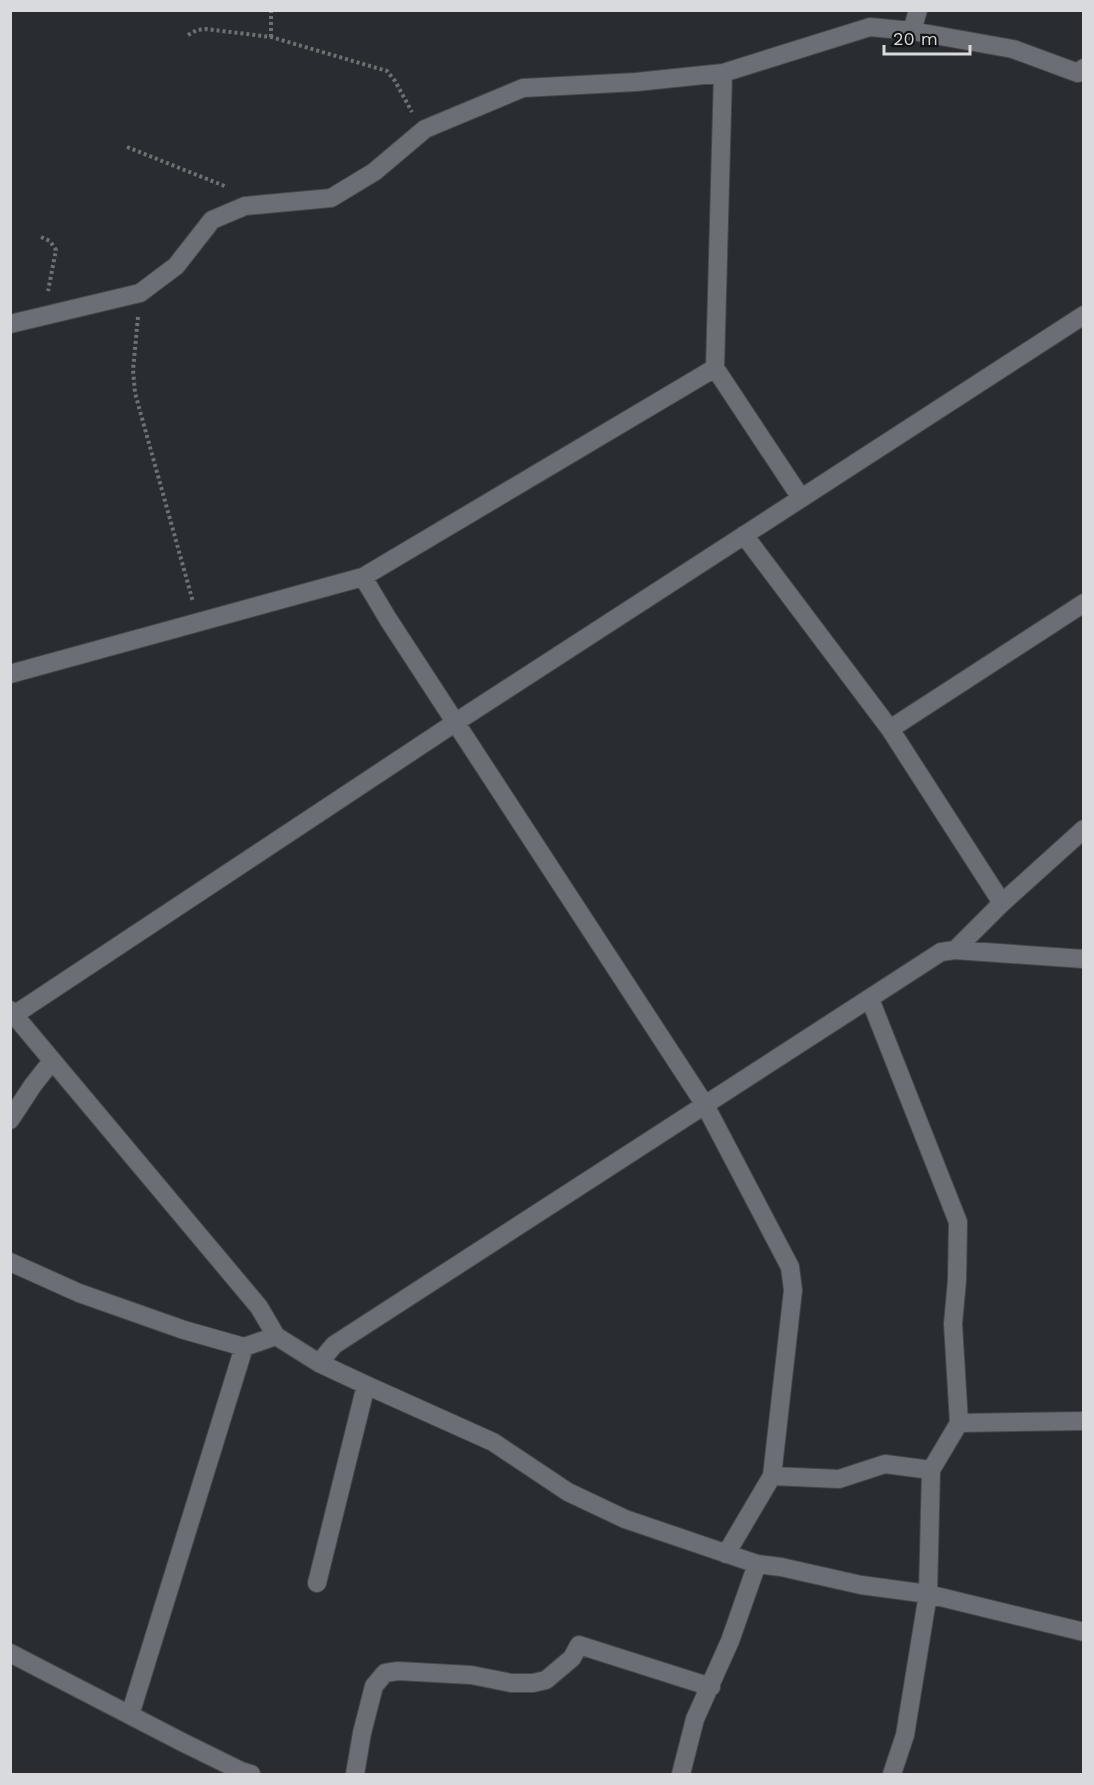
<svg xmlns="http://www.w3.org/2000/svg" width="1094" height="1785" viewBox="0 0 1094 1785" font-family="'Work Sans',sans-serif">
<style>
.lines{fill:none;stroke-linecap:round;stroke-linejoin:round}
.street-casing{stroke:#45474b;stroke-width:20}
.path{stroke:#6e7074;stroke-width:4;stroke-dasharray:3 3;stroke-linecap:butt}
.street{stroke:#6b6e74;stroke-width:18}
</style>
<rect width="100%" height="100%" fill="#292c30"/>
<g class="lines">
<defs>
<path id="street" d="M 912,31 L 918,10
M 723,73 L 715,368 L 801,498
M 10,324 L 140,293 L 176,266 L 212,220 L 245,206 L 331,198 L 374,172 L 425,129 L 523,88 L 636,82 L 723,73 L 870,27 L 912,31 L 1013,49 L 1078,73 L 1084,68
M 744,535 L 890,729 L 1002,903
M 363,577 L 388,619 L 705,1105 L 790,1267 L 793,1290 L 772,1476 L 726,1554
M 10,674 L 363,577 L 715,368
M 890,729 L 1084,603
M 955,950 L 1084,959
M 870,999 L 958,1222 L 957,1280 L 953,1324 L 959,1423 L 931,1470 L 928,1594 L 905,1735 L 892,1774
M 10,1010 L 259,1307 L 276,1336 L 319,1363 L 366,1385 L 493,1442 L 568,1492 L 625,1519 L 757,1564 L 781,1567 L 861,1585 L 928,1594 L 1084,1632
M 14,1015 L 456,722 L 1084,315
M 10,1120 L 33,1085 L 52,1061
M 10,1262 L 79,1293 L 184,1330 L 244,1347 L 276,1336
M 319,1363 L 334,1345 L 941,952 L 955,950 L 1002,903 L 1084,829
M 959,1423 L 1084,1421
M 772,1476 L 839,1479 L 885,1464 L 931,1470
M 317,1583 L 366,1385
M 10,1653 L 182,1742 L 241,1771 L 251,1774
M 130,1715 L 244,1347
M 355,1774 L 362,1733 L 374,1686 L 385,1673 L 398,1671 L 471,1675 L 511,1683 L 533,1683 L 546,1680 L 572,1658 L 579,1645 L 711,1687
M 681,1774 L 695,1719 L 730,1641 L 757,1564"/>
</defs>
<use href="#street" class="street-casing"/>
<path class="path" d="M 188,35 L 197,30 L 206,29 L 271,37 L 387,71 L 395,81 L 412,112
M 271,37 L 271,10
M 127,147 L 227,187
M 41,237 L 50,241 L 56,250 L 48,291
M 138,317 L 133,370 L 135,393 L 193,602"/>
<use href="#street" class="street"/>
</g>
<rect width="1094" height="1785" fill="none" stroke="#d8dadd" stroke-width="24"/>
<path d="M884 45v9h86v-9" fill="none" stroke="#d8dadd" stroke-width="3"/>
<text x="893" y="45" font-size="18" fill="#d8dadd" stroke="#131416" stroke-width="4.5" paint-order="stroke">20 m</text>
</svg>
